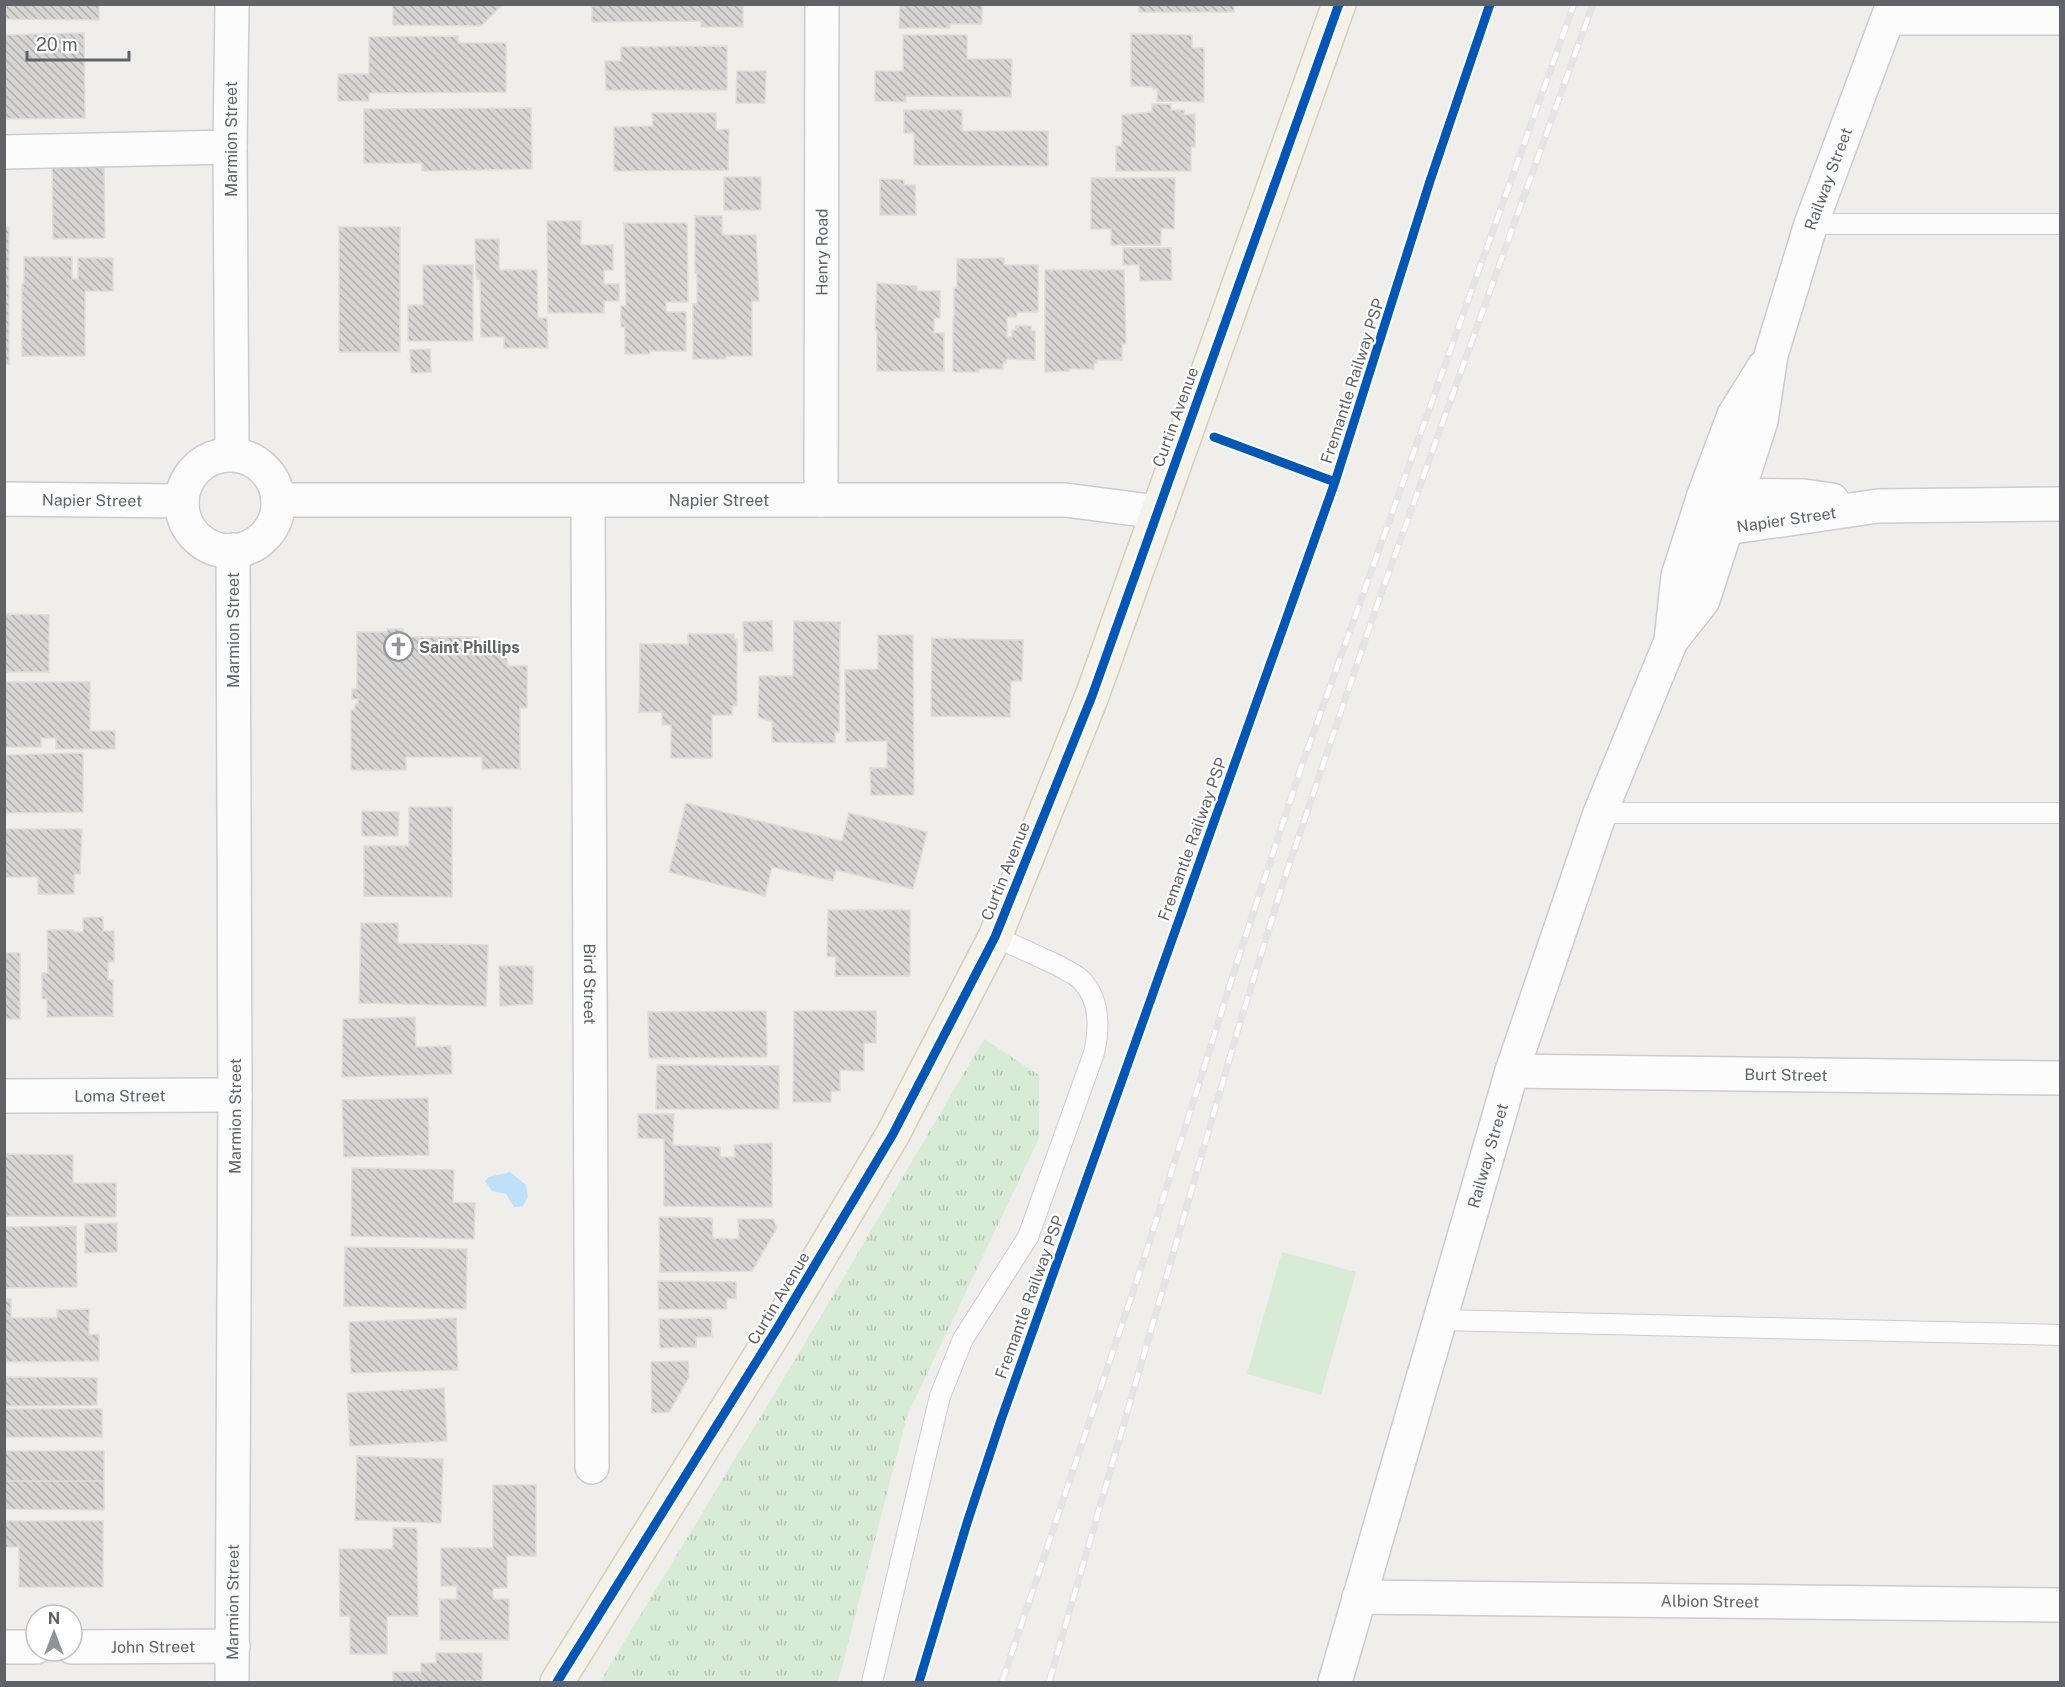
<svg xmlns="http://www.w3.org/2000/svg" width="2065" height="1687" viewBox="0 0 2065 1687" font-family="'Public Sans',sans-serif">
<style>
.grass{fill:url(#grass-tufts)}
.park{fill:#d8ebd6}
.water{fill:#bfe0f9}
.building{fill:url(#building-back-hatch);stroke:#deddd9;stroke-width:1.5}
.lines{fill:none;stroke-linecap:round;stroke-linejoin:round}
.service-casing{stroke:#cbcccc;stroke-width:22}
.minor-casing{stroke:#cbcccc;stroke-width:36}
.tertiary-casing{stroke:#cbcccc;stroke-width:36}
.primary-casing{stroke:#d7ceb8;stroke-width:36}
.service{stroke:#fdfcfc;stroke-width:20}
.minor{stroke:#fdfcfc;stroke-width:33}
.tertiary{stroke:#fdfcfc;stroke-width:33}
.primary{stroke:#f4f2e9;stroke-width:33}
.rail-casing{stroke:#e4e4e4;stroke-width:7}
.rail{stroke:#fff;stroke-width:4.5;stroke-dasharray:14;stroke-linecap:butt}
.cycleway-casing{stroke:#fff;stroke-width:13}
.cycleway{stroke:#0057b8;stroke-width:9}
.labels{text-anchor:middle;stroke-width:4.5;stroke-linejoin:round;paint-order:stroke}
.street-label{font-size:16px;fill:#5f6368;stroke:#fff}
.poi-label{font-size:16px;font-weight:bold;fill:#5f6368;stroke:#fff;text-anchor:start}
</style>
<defs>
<pattern id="grass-tufts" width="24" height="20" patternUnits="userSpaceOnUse" patternTransform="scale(1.5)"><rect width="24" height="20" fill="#d8ebd6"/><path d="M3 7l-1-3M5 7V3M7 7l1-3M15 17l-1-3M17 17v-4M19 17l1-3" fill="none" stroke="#b2c2b1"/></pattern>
<pattern id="building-back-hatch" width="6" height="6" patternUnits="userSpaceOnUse" patternTransform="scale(1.5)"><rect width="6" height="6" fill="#d6d5d3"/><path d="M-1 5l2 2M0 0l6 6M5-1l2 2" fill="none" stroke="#b1b0af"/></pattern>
</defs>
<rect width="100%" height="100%" fill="#efeeea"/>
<path class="grass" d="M 984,1039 L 1039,1075 L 1039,1138 L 907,1416 L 838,1682 L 600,1682 L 802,1348 Z"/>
<path class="park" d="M 1282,1252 L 1356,1272 L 1321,1395 L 1247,1374 Z"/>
<path class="water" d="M 510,1172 L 526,1185 L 528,1197 L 523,1206 L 514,1207 L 506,1194 L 492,1191 L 485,1181 L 489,1177 Z"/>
<path class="building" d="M 4,4 L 99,4 L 99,20 L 4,19 Z
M 393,4 L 503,4 L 481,26 L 393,25 Z
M 592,4 L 743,4 L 743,27 L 701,27 L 701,21 L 592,22 Z
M 900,4 L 982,4 L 982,24 L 950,24 L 950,28 L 899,28 Z
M 1139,4 L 1234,4 L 1234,12 L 1139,12 Z
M 84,33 L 85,118 L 4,119 L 4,35 Z
M 1131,34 L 1192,35 L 1192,48 L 1204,48 L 1204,102 L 1157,101 L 1158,89 L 1153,89 L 1153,87 L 1131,86 Z
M 903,35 L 967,35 L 967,59 L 1012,59 L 1011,97 L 906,96 L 906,102 L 875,101 L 875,71 L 903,71 Z
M 458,36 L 458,43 L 506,43 L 506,92 L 369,93 L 369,101 L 338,101 L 338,74 L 369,74 L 369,37 Z
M 727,46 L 727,90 L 606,90 L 605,61 L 621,61 L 621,47 Z
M 737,71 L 766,71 L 765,103 L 736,103 Z
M 1152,104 L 1171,104 L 1171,110 L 1184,110 L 1184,115 L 1195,114 L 1195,147 L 1191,147 L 1191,171 L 1116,171 L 1116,146 L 1122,146 L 1122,115 L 1152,112 Z
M 531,108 L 532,169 L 422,171 L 422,163 L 364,163 L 364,109 Z
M 904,110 L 962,110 L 962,131 L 1048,131 L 1048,166 L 914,165 L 914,133 L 904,133 Z
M 652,113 L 716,113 L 716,130 L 729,129 L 728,170 L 614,171 L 614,127 L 653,126 Z
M 104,164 L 105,238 L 53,239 L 52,165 Z
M 724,177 L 761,177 L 761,210 L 724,210 Z
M 1091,178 L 1175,178 L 1174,229 L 1161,228 L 1161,245 L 1111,245 L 1111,229 L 1091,229 Z
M 880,179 L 904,180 L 904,185 L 915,185 L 916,215 L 880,215 Z
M 695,216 L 722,216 L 722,235 L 756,235 L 759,301 L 752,301 L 752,356 L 726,356 L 726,359 L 693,359 L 693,304 L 697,304 L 697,273 L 695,273 Z
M 547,221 L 581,221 L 581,245 L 613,245 L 613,270 L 604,270 L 604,284 L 619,284 L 619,301 L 604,301 L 604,313 L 548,313 Z
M 624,223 L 687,223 L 688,302 L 666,302 L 666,312 L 686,312 L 686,351 L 650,351 L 650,354 L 625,354 L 625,327 L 621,327 L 621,306 L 626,306 Z
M 4,227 L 9,227 L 9,364 L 4,364 Z
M 339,227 L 400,227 L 400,352 L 339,352 Z
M 475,239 L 499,239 L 499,270 L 537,270 L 538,318 L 547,318 L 548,348 L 504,348 L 504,337 L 481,337 L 480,279 L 477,279 L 477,276 L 476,276 Z
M 1123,248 L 1171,248 L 1172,280 L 1140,281 L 1139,265 L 1123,265 Z
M 24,257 L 72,257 L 72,279 L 78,279 L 78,258 L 113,258 L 113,291 L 85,291 L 85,356 L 22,356 L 22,284 L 24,284 Z
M 1004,258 L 1004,265 L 1038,265 L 1038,312 L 1017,312 L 1017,317 L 1007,317 L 1007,337 L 1012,337 L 1012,330 L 1016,330 L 1016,326 L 1031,326 L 1031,331 L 1035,331 L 1035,360 L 1006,359 L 1006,363 L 1003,363 L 1003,369 L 979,369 L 979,372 L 953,372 L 953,317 L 954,317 L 954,288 L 957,288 L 957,259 Z
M 423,265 L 473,265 L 473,341 L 408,341 L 408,305 L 423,305 Z
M 1045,270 L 1124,270 L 1126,344 L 1122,344 L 1122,360 L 1097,360 L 1097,363 L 1094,363 L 1094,369 L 1069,369 L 1069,371 L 1045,372 Z
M 877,283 L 917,286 L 917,291 L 940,291 L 940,318 L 934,318 L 934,333 L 944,333 L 944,371 L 877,371 L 877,330 L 875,330 Z
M 430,349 L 431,372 L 411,373 L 410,350 Z
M 4,614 L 49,615 L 49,672 L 4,672 Z
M 772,621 L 773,651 L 744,652 L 743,622 Z
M 794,621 L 840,622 L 839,732 L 835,732 L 835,743 L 772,742 L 772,722 L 758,717 L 759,676 L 793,676 Z
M 387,629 L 403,629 L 404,653 L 407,653 L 407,637 L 479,637 L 479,641 L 498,645 L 507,659 L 507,666 L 527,666 L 527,708 L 520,708 L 520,769 L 482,769 L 482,757 L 406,757 L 406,770 L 351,770 L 351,710 L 355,710 L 355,704 L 358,704 L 358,699 L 352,699 L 352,689 L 357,689 L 357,632 L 387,632 Z
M 688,634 L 734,634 L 734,639 L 737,639 L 737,706 L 732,706 L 732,715 L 712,715 L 712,758 L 671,758 L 671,725 L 662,725 L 662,712 L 639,712 L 640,644 L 688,644 Z
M 878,635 L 913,635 L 914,795 L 871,795 L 870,768 L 887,768 L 887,741 L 846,742 L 845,670 L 878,669 Z
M 932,638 L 1023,640 L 1022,681 L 1011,681 L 1010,717 L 931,716 Z
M 4,682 L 90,682 L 90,731 L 115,731 L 115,749 L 56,749 L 56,738 L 41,738 L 41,747 L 4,747 Z
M 83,753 L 83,812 L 4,813 L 4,755 Z
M 686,803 L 842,841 L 849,813 L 927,832 L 913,889 L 836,870 L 833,881 L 772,867 L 765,896 L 669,872 Z
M 409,807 L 452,807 L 452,897 L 364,896 L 364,846 L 409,846 Z
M 362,811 L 399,812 L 398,836 L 362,836 Z
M 4,829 L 82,829 L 80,874 L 74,874 L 74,894 L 38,894 L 38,877 L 4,877 Z
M 828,910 L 910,910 L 910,976 L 835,976 L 836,957 L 827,956 Z
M 103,917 L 103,931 L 114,931 L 114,962 L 108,962 L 108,980 L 113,980 L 113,1016 L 47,1017 L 47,999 L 42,999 L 42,973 L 48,973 L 47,930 L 74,930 L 74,932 L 83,932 L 83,918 Z
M 361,923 L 398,923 L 398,943 L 488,945 L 486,1006 L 359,1003 Z
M 4,953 L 20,953 L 20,1019 L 4,1019 Z
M 499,966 L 533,966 L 533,1004 L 500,1006 Z
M 766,1011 L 767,1057 L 649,1058 L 648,1012 Z
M 794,1011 L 876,1011 L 876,1043 L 864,1043 L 864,1071 L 840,1070 L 840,1091 L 831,1091 L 831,1102 L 793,1102 Z
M 415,1017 L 416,1047 L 451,1046 L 452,1074 L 342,1077 L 343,1019 Z
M 657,1065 L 779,1066 L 779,1109 L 656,1109 Z
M 428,1098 L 429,1155 L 344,1157 L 342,1100 Z
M 638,1114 L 674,1114 L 673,1145 L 720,1147 L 720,1157 L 735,1157 L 734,1145 L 772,1143 L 772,1207 L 664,1206 L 664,1139 L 638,1138 Z
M 4,1154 L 73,1155 L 73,1183 L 116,1183 L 116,1217 L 4,1216 Z
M 352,1168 L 454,1170 L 453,1202 L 475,1203 L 474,1239 L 351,1236 Z
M 659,1217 L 712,1218 L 713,1238 L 739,1239 L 738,1219 L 773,1219 L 777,1228 L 752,1271 L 660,1272 Z
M 117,1223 L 117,1252 L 85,1253 L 85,1224 Z
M 76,1226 L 77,1287 L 4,1288 L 4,1227 Z
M 345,1247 L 467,1249 L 466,1309 L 344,1306 Z
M 658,1281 L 736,1282 L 736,1299 L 726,1298 L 727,1309 L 659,1309 Z
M 4,1299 L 11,1299 L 11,1318 L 57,1318 L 57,1310 L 89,1309 L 89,1335 L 99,1334 L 99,1361 L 4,1362 Z
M 456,1318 L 458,1370 L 351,1373 L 349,1322 Z
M 711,1318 L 712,1337 L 696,1337 L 696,1347 L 660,1348 L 659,1319 Z
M 688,1361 L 689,1377 L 669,1412 L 652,1413 L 651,1362 Z
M 4,1377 L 97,1378 L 97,1405 L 4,1406 Z
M 444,1388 L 447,1441 L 350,1446 L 347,1393 Z
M 4,1409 L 102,1409 L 102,1437 L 4,1437 Z
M 4,1451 L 104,1451 L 104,1481 L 4,1481 Z
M 357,1456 L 443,1459 L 441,1523 L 355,1520 Z
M 4,1481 L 104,1481 L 104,1510 L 4,1509 Z
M 493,1485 L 536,1485 L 536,1556 L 507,1556 L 507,1588 L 493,1588 L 493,1599 L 509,1599 L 509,1640 L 440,1640 L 440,1599 L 457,1599 L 457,1586 L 441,1586 L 441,1548 L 493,1548 Z
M 4,1521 L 103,1521 L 103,1587 L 19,1587 L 19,1547 L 4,1547 Z
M 393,1528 L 417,1528 L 418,1616 L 387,1616 L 387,1654 L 350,1654 L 350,1616 L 340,1616 L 339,1549 L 393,1549 Z
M 436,1653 L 482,1653 L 482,1681 L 393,1682 L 393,1672 L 421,1672 L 421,1663 L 436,1663 Z"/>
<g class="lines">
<defs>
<path id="service" d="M 1811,224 L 2060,224
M 1600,813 L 2060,813
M 1440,1320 L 2060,1335
M 872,1682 L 940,1396 L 963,1339 L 1028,1237 L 1094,1053 C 1100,1027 1100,997 1079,978 C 1073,973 1065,970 1059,966 C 1038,956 1016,946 995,937"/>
<g id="minor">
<path d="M 232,4 L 230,147 L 232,454"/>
<path d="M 1888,18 L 2060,18"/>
<path d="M 4,152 L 230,147"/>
<circle cx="230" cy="503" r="48"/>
<path d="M 1710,495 L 1804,496 L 1832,500"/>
<path id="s1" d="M 4,499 L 182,501"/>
<path id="s2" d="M 279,500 L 1065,500 L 1158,512"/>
<path id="s3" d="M 821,500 L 822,4"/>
<path id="s4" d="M 588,501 L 592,1467"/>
<path id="s5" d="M 1701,528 L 1726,528 L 1878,506 L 2060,504"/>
<path id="s6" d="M 1512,1071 L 2060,1078"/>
<path id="s7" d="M 4,1096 L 235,1095"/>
<path id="s8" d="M 1359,1597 L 2060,1605"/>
<path d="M 4,1647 L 36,1647"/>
<path id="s9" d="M 72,1647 L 233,1646"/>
<path id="s10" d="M 232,1682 L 235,1095 L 233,550"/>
</g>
<g id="tertiary">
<path d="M 1671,641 L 1678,576 L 1704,495 L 1734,415 L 1764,367"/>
<path id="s11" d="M 1335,1682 L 1512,1071 L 1600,813 L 1671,641 L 1703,600 L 1761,421 L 1771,355 L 1811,224 L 1893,4"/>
</g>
<path id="primary" d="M 557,1682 L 778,1327 L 893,1134 L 995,937 L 1092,696 L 1339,4"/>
</defs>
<use href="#service" class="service-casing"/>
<use href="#minor" class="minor-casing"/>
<use href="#tertiary" class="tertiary-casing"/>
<use href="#primary" class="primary-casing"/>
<use href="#service" class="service"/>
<use href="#minor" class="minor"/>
<use href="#tertiary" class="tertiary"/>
<use href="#primary" class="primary"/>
<defs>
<path id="rail" d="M 1002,1682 L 1145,1256 L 1239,956 L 1302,765 L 1574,4
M 1049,1682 L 1237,1033 L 1283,883 L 1376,608 L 1593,4"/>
</defs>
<use href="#rail" class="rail-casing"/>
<use href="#rail" class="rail"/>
<defs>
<path id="cycleway" d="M 1214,437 L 1335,482
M 557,1682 L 778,1327 L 893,1134 L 995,937 L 1092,696 L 1339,4
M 919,1682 L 967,1523 L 1001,1420 L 1335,482 L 1430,181 L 1490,4"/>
</defs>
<use href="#cycleway" class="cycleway-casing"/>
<use href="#cycleway" class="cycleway"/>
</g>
<defs>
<symbol id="church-ring" viewBox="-11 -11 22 22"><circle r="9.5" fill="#fff" stroke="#919496" stroke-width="1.5"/><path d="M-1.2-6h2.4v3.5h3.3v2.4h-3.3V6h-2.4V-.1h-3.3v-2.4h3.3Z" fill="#919496"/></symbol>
</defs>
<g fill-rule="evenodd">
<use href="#church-ring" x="382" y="630" width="33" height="33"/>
</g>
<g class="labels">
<g class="street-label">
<text transform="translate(231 139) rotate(-90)" y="6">Marmion Street</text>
<text dy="6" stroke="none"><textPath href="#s11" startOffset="1587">Railway Street</textPath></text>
<text dy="6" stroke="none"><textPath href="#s3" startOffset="248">Henry Road</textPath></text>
<text transform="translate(1352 381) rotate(-72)" y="6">Fremantle Railway PSP</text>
<text transform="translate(1175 417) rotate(-70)" y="6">Curtin Avenue</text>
<text dy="6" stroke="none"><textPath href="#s1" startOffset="88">Napier Street</textPath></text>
<text dy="6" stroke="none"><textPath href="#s2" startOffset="440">Napier Street</textPath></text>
<text dy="6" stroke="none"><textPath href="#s5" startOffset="86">Napier Street</textPath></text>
<text transform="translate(233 630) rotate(-90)" y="6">Marmion Street</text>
<text transform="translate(1192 839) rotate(-70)" y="6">Fremantle Railway PSP</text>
<text transform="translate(1005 871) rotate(-68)" y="6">Curtin Avenue</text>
<text dy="6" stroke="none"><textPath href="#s4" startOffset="483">Bird Street</textPath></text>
<text dy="6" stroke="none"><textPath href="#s6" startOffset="274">Burt Street</textPath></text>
<text dy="6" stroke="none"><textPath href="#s7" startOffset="116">Loma Street</textPath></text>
<text dy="6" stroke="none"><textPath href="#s10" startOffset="566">Marmion Street</textPath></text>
<text dy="6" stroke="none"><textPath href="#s11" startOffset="548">Railway Street</textPath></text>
<text transform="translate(1029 1297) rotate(-70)" y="6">Fremantle Railway PSP</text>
<text transform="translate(778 1298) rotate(-59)" y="6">Curtin Avenue</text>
<text dy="6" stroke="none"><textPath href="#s8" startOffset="351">Albion Street</textPath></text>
<text dy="6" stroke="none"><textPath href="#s10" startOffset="80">Marmion Street</textPath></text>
<text dy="6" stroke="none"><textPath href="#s9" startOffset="81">John Street</textPath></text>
</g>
<g class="poi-label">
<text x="419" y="653">Saint Phillips</text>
</g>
</g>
<rect width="2065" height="1687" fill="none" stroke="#5f6368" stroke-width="12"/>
<g transform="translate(54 1633)"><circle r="28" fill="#ffffff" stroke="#bfc1c3" stroke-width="1.5"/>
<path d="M0-4.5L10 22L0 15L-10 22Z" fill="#919496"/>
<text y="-9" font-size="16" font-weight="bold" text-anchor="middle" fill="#5f6368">N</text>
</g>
<path d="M27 51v9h102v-9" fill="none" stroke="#5f6368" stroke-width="3"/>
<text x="36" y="51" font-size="18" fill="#5f6368" stroke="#ffffff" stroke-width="4.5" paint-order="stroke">20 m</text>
</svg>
